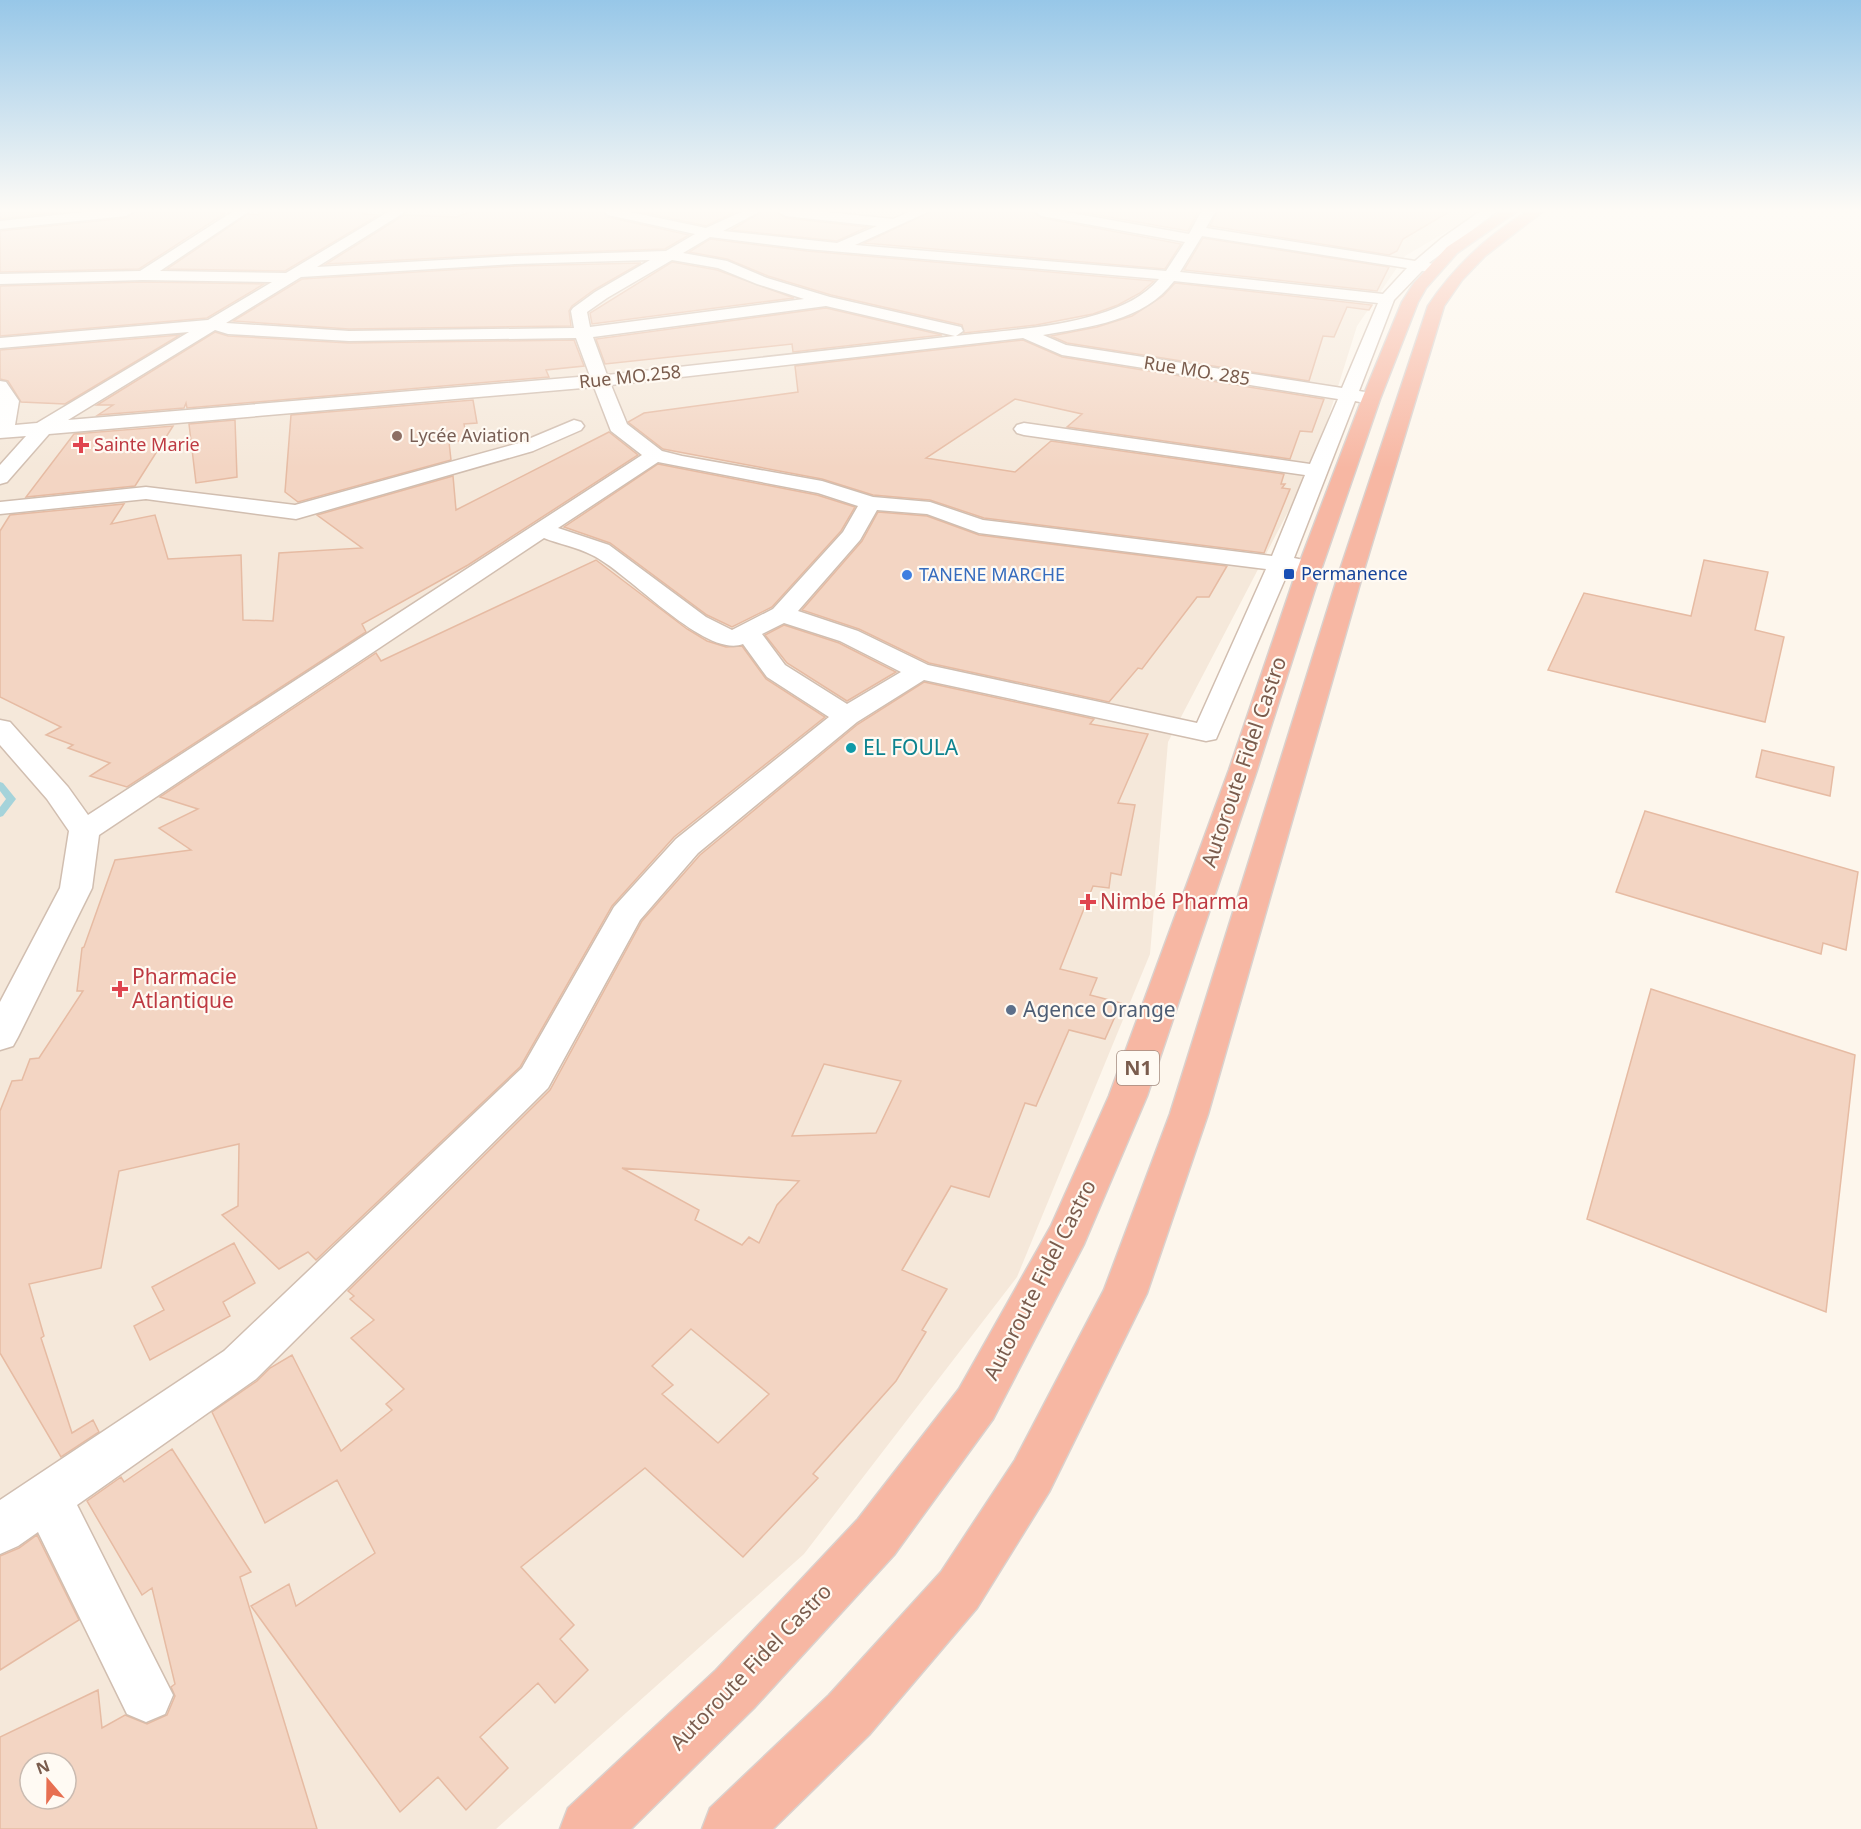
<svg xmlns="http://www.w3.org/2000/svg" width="1861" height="1829" viewBox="0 0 1861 1829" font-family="'Noto Sans',sans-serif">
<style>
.residential{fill:#f5e8da;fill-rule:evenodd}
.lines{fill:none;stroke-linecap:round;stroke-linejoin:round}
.stream{fill:#a5d3da;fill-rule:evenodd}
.building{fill:#f3d5c3;stroke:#e6bba3;stroke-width:1.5;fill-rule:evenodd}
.minor-casing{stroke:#d1beb0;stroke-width:3}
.highway-casing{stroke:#dad1cd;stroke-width:3}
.minor{fill:#fff;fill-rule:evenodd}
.highway{fill:#f7b7a3;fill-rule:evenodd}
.education-dot{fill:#8d6e63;stroke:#fffaf3;stroke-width:2}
.health-dot{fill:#e0444e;stroke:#fffaf3;stroke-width:2}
.transit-dot{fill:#1a4fb4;stroke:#fffaf3;stroke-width:2}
.shop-dot{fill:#3f7fe0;stroke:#fffaf3;stroke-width:2}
.culture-dot{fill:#0f9aa8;stroke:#fffaf3;stroke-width:2}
.service-dot{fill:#5c6f8a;stroke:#fffaf3;stroke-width:2}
.labels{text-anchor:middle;stroke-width:4.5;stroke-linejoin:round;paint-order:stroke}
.far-street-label{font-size:18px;fill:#7a5c4d;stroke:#fffaf3}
.far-education-label{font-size:18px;fill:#785e54;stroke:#fffaf3;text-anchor:start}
.far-health-label{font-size:18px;fill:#be3a42;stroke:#fffaf3;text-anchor:start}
.far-transit-label{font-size:18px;fill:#164399;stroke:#fffaf3;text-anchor:start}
.far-shop-label{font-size:18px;fill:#366cbe;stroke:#fffaf3;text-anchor:start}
.shield{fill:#fffaf3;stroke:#a28b7f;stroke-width:1.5}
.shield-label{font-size:20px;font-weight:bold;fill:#7a5c4d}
.culture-label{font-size:21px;fill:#0d838f;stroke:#fffaf3;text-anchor:start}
.street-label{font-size:21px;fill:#7a5c4d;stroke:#fffaf3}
.health-label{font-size:21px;fill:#be3a42;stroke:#fffaf3;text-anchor:start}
.service-label{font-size:21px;fill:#4e5e75;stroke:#fffaf3;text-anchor:start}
</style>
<rect width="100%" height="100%" fill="#fdf6ec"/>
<path class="residential" d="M 0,212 L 1480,212 L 1405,256 L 1357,326 L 1315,460 L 1168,742 L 1150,954 L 1017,1277 L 804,1554 L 496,1829 L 0,1829 ZM 30,1763 L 66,1763 L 66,1799 L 30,1799 Z"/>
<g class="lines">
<path class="stream" d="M 0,782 L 3,783 L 16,799 L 3,816 L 0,817 L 0,807 L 6,799 L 0,791 Z"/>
</g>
<path class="building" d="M 0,212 L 62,212 L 0,219 Z
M 135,212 L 219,212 L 224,214 L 139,269 L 0,272 L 0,231 L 126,218 Z
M 261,212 L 366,212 L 363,214 L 379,215 L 285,271 L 167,269 L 248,214 L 258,215 Z
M 470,212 L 604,212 L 608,217 L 689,235 L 665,249 L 515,254 L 326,264 L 404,215 L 457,217 Z
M 642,212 L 735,212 L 706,226 Z
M 761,212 L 777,212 L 786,218 L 868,227 L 837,241 L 731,230 Z
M 930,212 L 1033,212 L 1042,218 L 1181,244 L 1165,269 L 864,243 Z
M 1080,212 L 1198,212 L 1188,231 Z
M 1217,212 L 1449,212 L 1403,239 L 1397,251 L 1389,255 L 1210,226 Z
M 1203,238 L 1389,267 L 1377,291 L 1184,270 Z
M 710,239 L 807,251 L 1154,281 L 1140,293 L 1118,305 L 1093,314 L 1036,325 L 964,333 L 962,325 L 831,295 L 768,276 L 727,259 L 689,252 Z
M 672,262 L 717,270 L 794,298 L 592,324 L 590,313 Z
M 641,263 L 594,290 L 572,306 L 569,311 L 571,326 L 349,329 L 233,321 L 302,279 L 515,266 Z
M 143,282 L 264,284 L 207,318 L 0,336 L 0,286 Z
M 1175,283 L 1372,305 L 1369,310 L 1347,307 L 1334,337 L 1323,336 L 1309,381 L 1067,343 L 1051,336 L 1097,327 L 1132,316 L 1163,296 Z
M 826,308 L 942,335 L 793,352 L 792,344 L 605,364 L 596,339 Z
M 215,332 L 228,336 L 349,343 L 574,340 L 584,366 L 546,370 L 549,377 L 187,408 L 186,403 L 184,408 L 98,415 L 113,405 L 97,405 Z
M 180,335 L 65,404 L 21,402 L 8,381 L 0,379 L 0,350 Z
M 1023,340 L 1062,357 L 1324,399 L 1312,432 L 1300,431 L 1290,459 L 1067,427 L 1082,414 L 1015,399 L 926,458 L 1015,472 L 1051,441 L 1284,474 L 1281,484 L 1285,484 L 1282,488 L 1290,489 L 1264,553 L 984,518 L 930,500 L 873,495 L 822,479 L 663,449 L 628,422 L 644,413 L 798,392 L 795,366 Z
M 473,400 L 477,423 L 464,424 L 467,440 L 449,442 L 451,460 L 298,502 L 285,492 L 291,415 Z
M 235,420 L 237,477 L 196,483 L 189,424 Z
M 173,426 L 135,486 L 26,497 L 74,434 Z
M 609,432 L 638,455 L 468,565 L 362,624 L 366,632 L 127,787 L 90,776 L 110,763 L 68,748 L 73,745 L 46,735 L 61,727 L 0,697 L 0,531 L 10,515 L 124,504 L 111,524 L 155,515 L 168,559 L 241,555 L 243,620 L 273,621 L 279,553 L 362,548 L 317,515 L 453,476 L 456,510 Z
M 658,464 L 817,495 L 855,507 L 841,531 L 772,607 L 732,627 L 707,615 L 610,543 L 564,527 Z
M 878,512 L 927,516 L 979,535 L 1227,566 L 1209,597 L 1197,597 L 1142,669 L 1138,668 L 1109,702 L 929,663 L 859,629 L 802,610 L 862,541 Z
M 596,560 L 687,629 L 707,641 L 726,647 L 742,646 L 766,679 L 825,717 L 674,837 L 612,906 L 520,1067 L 316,1260 L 308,1252 L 279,1269 L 222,1215 L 238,1206 L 239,1144 L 119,1171 L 101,1268 L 29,1284 L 44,1336 L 41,1338 L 72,1433 L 93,1420 L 99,1432 L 61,1457 L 0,1353 L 0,1111 L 12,1081 L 22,1080 L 30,1059 L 39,1058 L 83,991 L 77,991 L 82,948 L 84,947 L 115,860 L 191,850 L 159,828 L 198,809 L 160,797 L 376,653 L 381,661 Z
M 1704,560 L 1768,572 L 1755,630 L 1784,637 L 1765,722 L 1548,670 L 1584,593 L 1691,616 Z
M 784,625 L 839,643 L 896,672 L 847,701 L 787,663 L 765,635 Z
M 924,682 L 1094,719 L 1090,724 L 1148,734 L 1118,803 L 1135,805 L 1121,875 L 1111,873 L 1109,888 L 1093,886 L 1060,969 L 1097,978 L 1090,995 L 1121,1003 L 1105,1039 L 1069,1030 L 1036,1106 L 1025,1103 L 989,1197 L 951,1186 L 902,1270 L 947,1289 L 922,1330 L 926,1332 L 896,1381 L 813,1474 L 818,1478 L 743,1557 L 645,1468 L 521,1567 L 574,1625 L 560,1639 L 588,1670 L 555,1703 L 538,1683 L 480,1737 L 508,1768 L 466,1810 L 438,1777 L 400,1812 L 251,1606 L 289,1584 L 296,1606 L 375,1553 L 337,1480 L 265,1523 L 212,1412 L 257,1381 L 270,1368 L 292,1355 L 341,1451 L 392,1410 L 386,1404 L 404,1389 L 351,1338 L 374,1320 L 350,1299 L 354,1296 L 348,1291 L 550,1090 L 642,921 L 700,855 L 858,724 ZM 824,1064 L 901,1081 L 876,1133 L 792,1136 ZM 622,1168 L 731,1176 L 799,1181 L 777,1205 L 759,1243 L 749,1237 L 742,1245 L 695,1220 L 699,1210 ZM 691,1329 L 769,1394 L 718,1443 L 662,1394 L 673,1385 L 652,1366 Z
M 1762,750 L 1834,767 L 1830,796 L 1756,777 Z
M 1645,811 L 1858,872 L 1846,950 L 1823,943 L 1821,954 L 1616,892 Z
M 1651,989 L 1855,1055 L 1826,1312 L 1587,1219 Z
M 234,1243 L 255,1283 L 223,1302 L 230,1316 L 150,1360 L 134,1326 L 164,1310 L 152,1287 Z
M 172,1449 L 251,1572 L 240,1577 L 317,1829 L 0,1829 L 0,1737 L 98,1690 L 102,1728 L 125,1715 L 147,1724 L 167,1715 L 175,1696 L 171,1687 L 175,1684 L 152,1588 L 142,1595 L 87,1501 L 121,1477 L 124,1482 ZM 30,1763 L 66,1763 L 66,1799 L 30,1799 Z
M 37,1535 L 79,1620 L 0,1670 L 0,1556 L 19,1548 Z"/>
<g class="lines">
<defs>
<path id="minor" d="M 85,212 L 133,212 L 126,216 L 0,229 L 0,221 Z
M 232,212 L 248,212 L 160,271 L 286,273 L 388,212 L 405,212 L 317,267 L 515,256 L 666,251 L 695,234 L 608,215 L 606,212 L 630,212 L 706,228 L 741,212 L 759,212 L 723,231 L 837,243 L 877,226 L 786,216 L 779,212 L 826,212 L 893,219 L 909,212 L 928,212 L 855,245 L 1166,271 L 1185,242 L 1042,216 L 1035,212 L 1066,212 L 1189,234 L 1201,212 L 1215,212 L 1206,228 L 1415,261 L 1442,238 L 1479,212 L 1496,212 L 1429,263 L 1437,265 L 1439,268 L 1437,271 L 1422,271 L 1394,300 L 1359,391 L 1376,394 L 1378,398 L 1376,402 L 1369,404 L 1355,401 L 1294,558 L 1308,561 L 1312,566 L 1308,571 L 1288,572 L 1216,739 L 1206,741 L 924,680 L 857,722 L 698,853 L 640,920 L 548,1088 L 256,1379 L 77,1505 L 173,1695 L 165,1714 L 146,1722 L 127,1714 L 38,1532 L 18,1546 L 0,1554 L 0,1500 L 224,1351 L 522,1068 L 614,907 L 676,839 L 829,717 L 767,677 L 743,644 C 705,659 627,571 592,555 C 577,547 559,544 544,538 L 99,835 L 92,888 L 18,1037 L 13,1046 L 0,1050 L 0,1002 L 60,888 L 69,831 L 47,799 L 0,745 L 0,720 L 10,722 L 68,787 L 88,815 L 642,455 L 611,431 L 594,387 L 49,434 L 7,482 L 0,484 L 0,465 L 26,436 L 0,438 L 0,381 L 6,382 L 19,401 L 15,425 L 37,423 L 189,332 L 0,348 L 0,338 L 208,320 L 272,282 L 143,280 L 0,284 L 0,274 L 140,271 ZM 1202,236 L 1407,268 L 1383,294 L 1180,272 ZM 710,237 L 807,249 L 1159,279 C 1120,326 1015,329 956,336 L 963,331 L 961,327 L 830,297 L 767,278 L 727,261 L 683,253 ZM 650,260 L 595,292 L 573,308 L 571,311 L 574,328 L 349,331 L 226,323 L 301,277 L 515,264 ZM 672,260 L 718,268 L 757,284 L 804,299 L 590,327 L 587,312 L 607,298 ZM 1174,281 L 1378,303 L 1342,388 L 1066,345 L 1043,335 C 1089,327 1144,321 1174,281 ZM 826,306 L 955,336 L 607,375 L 593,337 ZM 215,330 L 228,334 L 349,341 L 576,338 L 590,376 L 68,420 ZM 1023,338 L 1062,355 L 1338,399 L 1310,464 L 1024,423 L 1017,425 L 1014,429 L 1017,433 L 1024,435 L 1305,475 L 1272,556 L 983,520 L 930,502 L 873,497 L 822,481 L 682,456 L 662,451 L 627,424 L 611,385 ZM 658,462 L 818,493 L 858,506 L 843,532 L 773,609 L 732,630 L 706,617 L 609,545 L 558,528 ZM 877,510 L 927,514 L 979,533 L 1266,569 L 1197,723 L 928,665 L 858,631 L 798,611 L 860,540 ZM 784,623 L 840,641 L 901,672 L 847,704 L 785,665 L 762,634 Z
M 574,420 L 581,422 L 584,426 L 581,430 L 533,451 L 296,519 L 146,499 L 0,514 L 0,502 L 146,487 L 295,505 L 519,443 Z"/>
<path id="highway" d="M 1500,212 L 1516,212 L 1457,253 L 1426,288 L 1418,302 L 1380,399 L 1322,567 L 1257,770 L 1147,1096 L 1084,1244 L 993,1419 L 894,1555 L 754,1708 L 631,1829 L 560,1829 L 568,1808 L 716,1670 L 858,1519 L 959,1389 L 1051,1226 L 1109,1096 L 1229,770 L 1298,567 L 1362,399 L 1402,302 L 1414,283 L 1447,247 Z
M 1526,212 L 1542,212 L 1485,256 L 1462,280 L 1444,306 L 1363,573 L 1208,1114 L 1147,1293 L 1049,1492 L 977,1608 L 869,1735 L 773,1829 L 702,1829 L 710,1808 L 829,1695 L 941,1572 L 1015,1460 L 1104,1290 L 1170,1114 L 1339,573 L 1428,306 C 1454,267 1486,237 1526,212 Z"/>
</defs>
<use href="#minor" class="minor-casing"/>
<use href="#highway" class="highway-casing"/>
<use href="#minor" class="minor"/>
<use href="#highway" class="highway"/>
</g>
<linearGradient id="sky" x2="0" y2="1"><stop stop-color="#97c7e8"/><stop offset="0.45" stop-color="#fefbf6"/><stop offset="1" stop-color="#fefbf6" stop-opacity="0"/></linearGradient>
<rect width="1861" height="468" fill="url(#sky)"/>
<circle class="education-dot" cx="397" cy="436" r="6"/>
<g class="health-dot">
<path d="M78 436h6v6h6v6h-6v6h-6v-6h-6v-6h6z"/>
<path d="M1085 893h6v6h6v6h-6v6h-6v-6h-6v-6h6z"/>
<path d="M117 980h6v6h6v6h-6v6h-6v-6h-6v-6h6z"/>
</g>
<rect class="transit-dot" x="1283" y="568" width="12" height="12" rx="3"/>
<circle class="shop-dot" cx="907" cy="575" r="6"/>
<circle class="culture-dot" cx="851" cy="748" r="6"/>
<circle class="service-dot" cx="1011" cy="1010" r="6"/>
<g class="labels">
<g class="far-street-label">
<text transform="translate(1197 371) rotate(9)" y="6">Rue MO. 285</text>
<text transform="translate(630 377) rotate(-6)" y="6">Rue MO.258</text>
</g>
<g class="far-education-label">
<text x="409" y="442">Lycée Aviation</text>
</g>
<g class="far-health-label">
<text x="94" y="451">Sainte Marie</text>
</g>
<g class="far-transit-label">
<text x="1301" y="580">Permanence</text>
</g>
<g class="far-shop-label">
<text x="919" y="581">TANENE MARCHE</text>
</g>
<rect class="shield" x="1117" y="1051" width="42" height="34" rx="4.5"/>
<g class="shield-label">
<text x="1138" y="1075">N1</text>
</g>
<g class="culture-label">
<text x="863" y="755">EL FOULA</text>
</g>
<g class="street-label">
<text transform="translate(1244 762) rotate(-71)" y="7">Autoroute Fidel Castro</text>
<text transform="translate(1040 1280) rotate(-63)" y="7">Autoroute Fidel Castro</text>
<text transform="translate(751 1667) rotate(-46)" y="7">Autoroute Fidel Castro</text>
</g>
<g class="health-label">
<text x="1100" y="909">Nimbé Pharma</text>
<text x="132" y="984">Pharmacie<tspan x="132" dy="24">Atlantique</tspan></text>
</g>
<g class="service-label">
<text x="1023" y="1017">Agence Orange</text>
</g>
</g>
<g transform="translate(48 1781) rotate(340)"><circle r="28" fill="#fffaf3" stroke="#cabbb1" stroke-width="1.5"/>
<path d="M0-4.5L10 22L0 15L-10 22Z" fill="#e76f51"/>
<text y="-9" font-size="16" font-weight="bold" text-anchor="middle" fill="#7a5c4d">N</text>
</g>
</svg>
